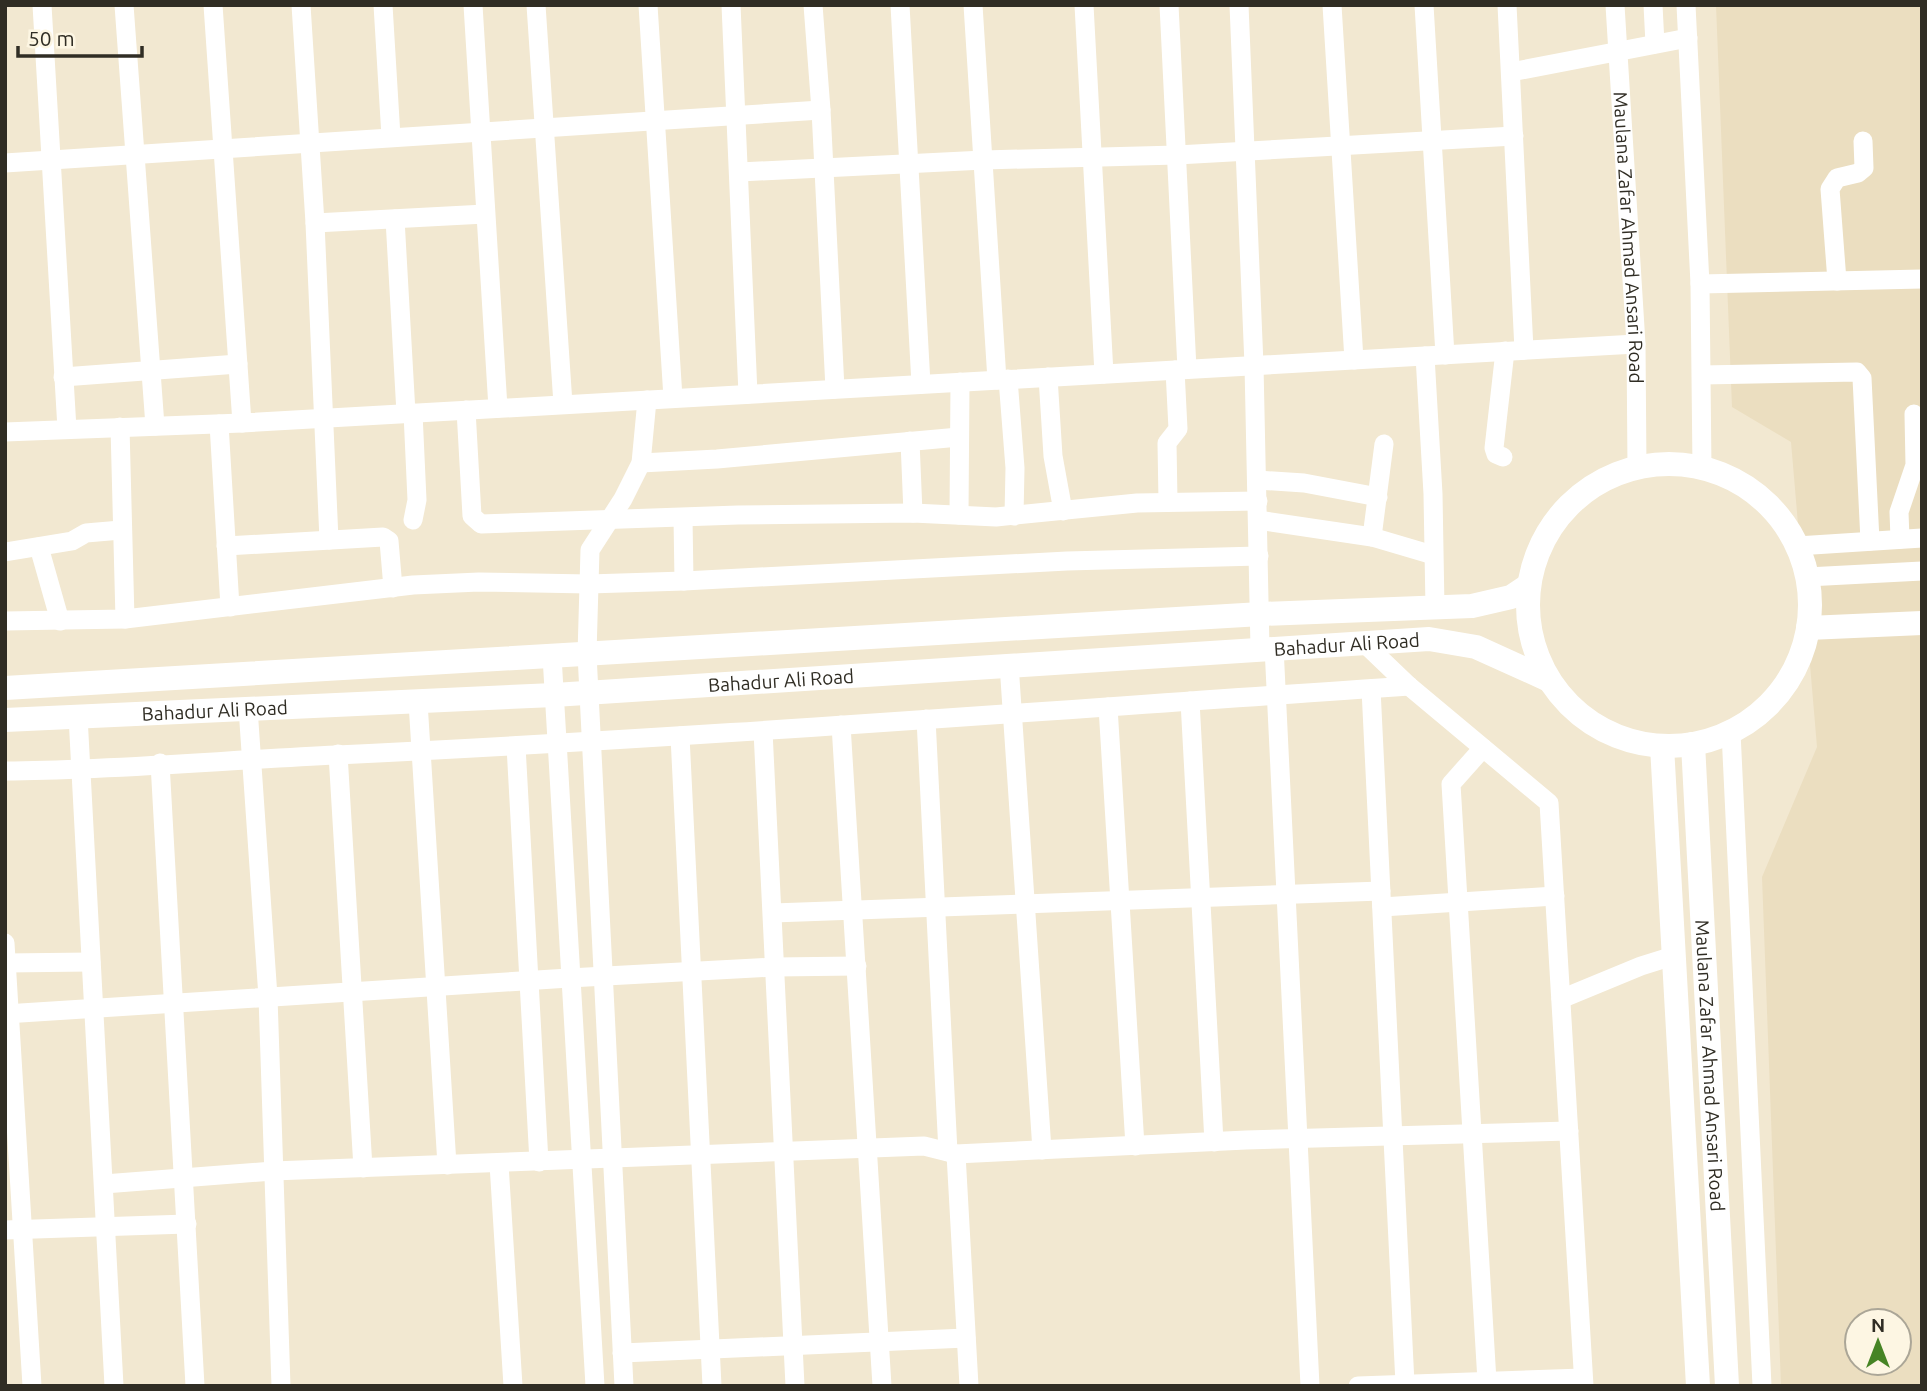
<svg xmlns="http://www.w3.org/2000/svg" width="1927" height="1391" viewBox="0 0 1927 1391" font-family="Ubuntu,sans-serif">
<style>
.built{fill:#ebdec0;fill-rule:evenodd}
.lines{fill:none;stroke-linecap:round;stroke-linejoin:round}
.minor{stroke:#fff;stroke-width:19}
.major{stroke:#fff;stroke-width:24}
.labels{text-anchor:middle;stroke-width:5;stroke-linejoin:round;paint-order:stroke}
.street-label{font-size:19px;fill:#302d24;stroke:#fdf6e3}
</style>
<rect width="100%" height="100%" fill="#f2e8d1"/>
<path class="built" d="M 1716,5 L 1922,5 L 1922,1386 L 1781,1386 L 1762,877 L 1817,747 L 1791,442 L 1732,407 ZM 1857,1321 L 1899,1321 L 1899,1363 L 1857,1363 Z"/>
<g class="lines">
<g class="minor">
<path d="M 42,5 L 67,429"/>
<path d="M 124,5 L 155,426"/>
<path d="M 213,5 L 242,423"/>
<path d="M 301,5 L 315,223 L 329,540"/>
<path d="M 383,5 L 391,137"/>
<path d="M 473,5 L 498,408"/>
<path d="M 536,5 L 563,404"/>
<path d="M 648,5 L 673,398"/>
<path d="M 731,5 L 748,394"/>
<path d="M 813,5 L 821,110 L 835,389"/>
<path d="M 900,5 L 921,384"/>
<path d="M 973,5 L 997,380"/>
<path d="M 1084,5 L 1104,374"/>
<path d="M 1169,5 L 1187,369"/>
<path d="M 1239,5 L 1254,365 L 1260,648"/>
<path d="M 1332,5 L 1354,360"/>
<path d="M 1424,5 L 1445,355"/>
<path d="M 1507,5 L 1524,350"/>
<path id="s1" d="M 1615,5 L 1636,344 L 1637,468"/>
<path d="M 1653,5 L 1655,44"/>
<path d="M 1686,5 L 1700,284 L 1702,469"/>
<path d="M 1511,72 L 1688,38"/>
<path d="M 5,163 L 821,110"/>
<path d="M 740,172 L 984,160 L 1177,155 L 1514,136"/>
<path d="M 395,219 L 406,413"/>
<path d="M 315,223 L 485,214"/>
<path d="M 1837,281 L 1830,189 L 1837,178 L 1858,173 L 1864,168 L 1863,141"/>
<path d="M 1700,284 L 1922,279"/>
<path d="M 1425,356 L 1433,494 L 1435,608"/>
<path d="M 1702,375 L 1857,372 L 1862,378 L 1870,541"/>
<path d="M 63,377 L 238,364"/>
<path d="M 1048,377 L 1053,456 L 1063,511"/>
<path d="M 1008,379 L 1015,468 L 1014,516"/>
<path d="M 466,410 L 472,516 L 481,524 L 738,515 L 913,513 L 996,517 L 1137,503 L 1258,501"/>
<path d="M 413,413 L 417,500 L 413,520"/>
<path d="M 219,424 L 230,607"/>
<path d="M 120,427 L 125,619"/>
<path d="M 5,432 L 242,423 L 1636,344"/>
<path d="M 910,441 L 913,513"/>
<path d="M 1503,457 L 1496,454 L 1494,448 L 1505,351"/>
<path d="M 641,463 L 717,459 L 959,437"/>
<path d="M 1257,480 L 1304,483 L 1378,497"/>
<path d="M 1168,501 L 1167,443 L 1178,429 L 1175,370"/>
<path d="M 959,515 L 960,382"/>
<path d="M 683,518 L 684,581"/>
<path d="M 1258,520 L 1372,537 L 1433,555"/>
<path d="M 1372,537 L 1384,444"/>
<path d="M 1900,539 L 1899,512 L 1915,465 L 1914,414"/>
<path d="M 226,546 L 383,537 L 389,541 L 393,588"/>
<path d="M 1797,546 L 1922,538"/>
<path d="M 39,547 L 60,621"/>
<path d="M 5,552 L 72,541 L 86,533 L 121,530"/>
<path d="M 1807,577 L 1922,571"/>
<path d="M 5,621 L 125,619 L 413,585 L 479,582 L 589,584 L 684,581 L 1067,561 L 1259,556"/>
<path d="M 1363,642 L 1409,686 L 1549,803 L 1584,1386"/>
<path d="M 1274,647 L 1310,1386"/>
<path d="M 552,656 L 595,1386"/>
<path d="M 1009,664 L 1042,1150"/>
<path d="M 1371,689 L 1405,1384"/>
<path d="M 1190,701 L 1214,1142"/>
<path d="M 418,702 L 447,1165"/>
<path d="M 1108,707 L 1135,1146"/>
<path d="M 248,708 L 268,997 L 281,1386"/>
<path d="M 78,716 L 114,1386"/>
<path d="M 926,719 L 948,1152"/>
<path d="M 841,725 L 882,1386"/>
<path d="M 763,731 L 795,1386"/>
<path d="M 1731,732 L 1762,1386"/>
<path d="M 680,736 L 712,1386"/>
<path d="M 516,746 L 539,1162"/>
<path d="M 1483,748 L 1451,784 L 1487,1381"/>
<path d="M 338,754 L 363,1168"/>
<path d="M 160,763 L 195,1386"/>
<path d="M 5,771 C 116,770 226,760 337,755 C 695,738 1052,710 1409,686"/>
<path d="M 1382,907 L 1555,896"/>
<path d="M 773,913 L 1381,891"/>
<path d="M 5,943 L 32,1386"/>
<path d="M 5,963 L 91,962"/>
<path d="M 1561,999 L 1641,966 L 1673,956"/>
<path d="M 5,1014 L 569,978 L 775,967 L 857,966"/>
<path d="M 956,1154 L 969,1386"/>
<path d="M 499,1164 L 513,1386"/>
<path d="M 104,1184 L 273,1171 L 924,1146 L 956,1154 L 1246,1140 L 1569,1131"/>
<path d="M 5,1230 L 187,1224"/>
<path d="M 622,1353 L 966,1338"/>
<path d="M 624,1386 L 587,654 L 590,550 L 623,499 L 641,463 L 647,400"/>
<path d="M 1358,1386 L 1583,1378"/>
</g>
<g class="major">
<circle cx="1669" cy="605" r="141"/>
<path d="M 1808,628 L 1922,623"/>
<path d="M 5,688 L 1261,614 L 1472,606 L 1511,597 L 1529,585"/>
<path id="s2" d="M 5,720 L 554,695 L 1429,639 L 1476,647 L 1549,680"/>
<path id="s3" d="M 1693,744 L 1727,1386"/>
<path d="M 1662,746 L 1698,1386"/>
</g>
</g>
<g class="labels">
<g class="street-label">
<text dy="7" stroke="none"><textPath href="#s1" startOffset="233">Maulana Zafar Ahmad Ansari Road</textPath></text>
<text dy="7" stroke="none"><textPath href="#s2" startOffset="1344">Bahadur Ali Road</textPath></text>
<text dy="7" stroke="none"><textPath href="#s2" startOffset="777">Bahadur Ali Road</textPath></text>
<text dy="7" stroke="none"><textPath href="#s2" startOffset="210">Bahadur Ali Road</textPath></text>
<text dy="7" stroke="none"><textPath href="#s3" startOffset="322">Maulana Zafar Ahmad Ansari Road</textPath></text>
</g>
</g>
<rect width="1927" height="1391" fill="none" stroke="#302d24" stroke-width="14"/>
<g transform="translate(1878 1342)"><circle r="33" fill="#fdf6e3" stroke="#aba697" stroke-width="2"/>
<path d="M0-5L12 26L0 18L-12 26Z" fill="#468424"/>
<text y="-10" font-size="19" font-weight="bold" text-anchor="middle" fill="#302d24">N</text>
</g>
<path d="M18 46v10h124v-10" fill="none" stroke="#302d24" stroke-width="3.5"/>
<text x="28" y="46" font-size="21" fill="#302d24" stroke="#fdf6e3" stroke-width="5" paint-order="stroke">50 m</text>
</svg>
